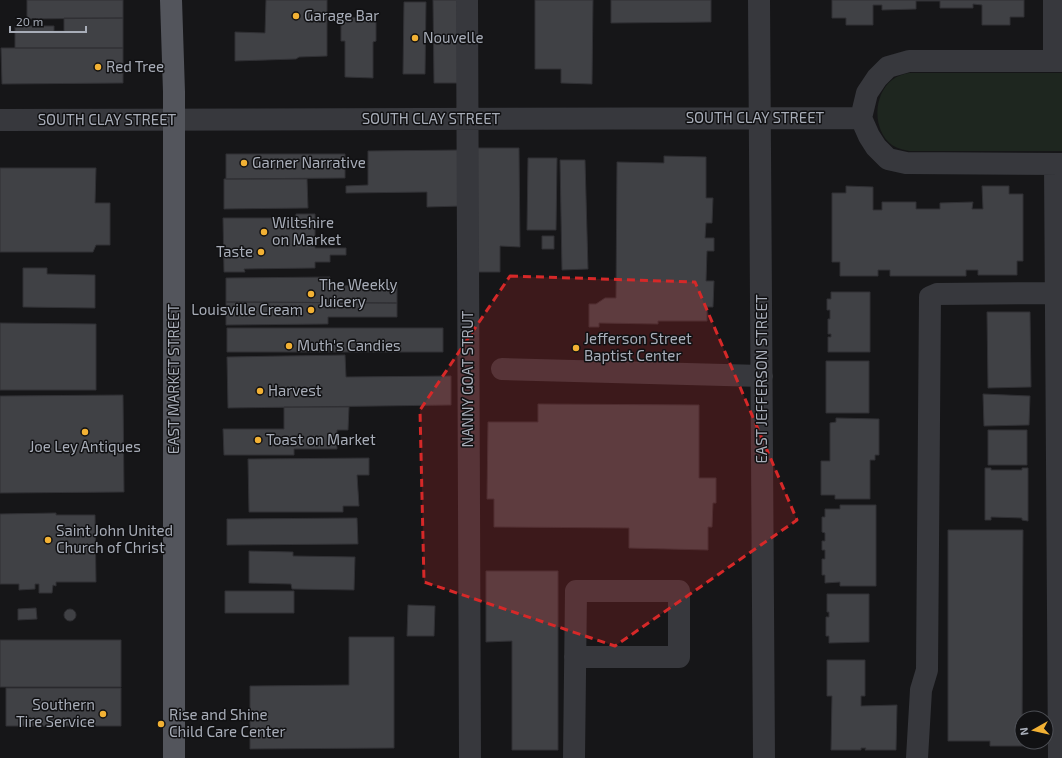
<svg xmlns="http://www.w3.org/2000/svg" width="1062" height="758" viewBox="0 0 1062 758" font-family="'Exo 2',sans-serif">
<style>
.green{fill:#1e261f}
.building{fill:#404145;stroke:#303034}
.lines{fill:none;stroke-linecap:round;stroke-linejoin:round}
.minor{stroke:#37383d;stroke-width:22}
.major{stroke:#53555c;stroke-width:22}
.marked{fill:#d62828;fill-opacity:0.2;stroke:#d62828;stroke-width:3;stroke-dasharray:8 5;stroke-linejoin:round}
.poi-dot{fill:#f2b134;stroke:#111113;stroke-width:1.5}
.labels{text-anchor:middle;stroke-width:3;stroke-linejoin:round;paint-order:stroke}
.poi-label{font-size:15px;fill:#a8adb8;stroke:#111113;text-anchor:start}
.street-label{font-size:15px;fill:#a8adb8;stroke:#111113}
</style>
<rect width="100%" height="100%" fill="#161618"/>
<path class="green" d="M 909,73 L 1062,73 L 1062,151 L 909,151 C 904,150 896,148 892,145 C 872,130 873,95 892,80 C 897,76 903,74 909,73 Z"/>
<path class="building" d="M 27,0 L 123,0 L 123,18 L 27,19 Z
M 266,0 L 327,0 L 327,56 L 299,57 L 296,59 L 235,61 L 235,32 L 265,33 Z
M 433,0 L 458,0 L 459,83 L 434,83 Z
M 535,0 L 593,0 L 592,84 L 561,83 L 561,69 L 535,69 Z
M 611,0 L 711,0 L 711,22 L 611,23 Z
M 832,0 L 1024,0 L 1024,17 L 1010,17 L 1010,25 L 982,25 L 982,5 L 973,4 L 973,8 L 940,8 L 940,1 L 916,1 L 916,9 L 882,10 L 882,5 L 873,5 L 873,25 L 846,25 L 846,18 L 832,18 Z
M 404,2 L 426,2 L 425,74 L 403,74 Z
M 376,17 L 376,41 L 373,42 L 373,78 L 345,77 L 345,41 L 341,41 L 341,18 Z
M 64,18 L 123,18 L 123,48 L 15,48 L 15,26 L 54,26 L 54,31 L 64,31 Z
M 1,48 L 123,48 L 123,83 L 2,84 Z
M 477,148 L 519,148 L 520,247 L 500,246 L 500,272 L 478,272 Z
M 462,150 L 462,206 L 427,207 L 427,192 L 346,193 L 346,186 L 368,185 L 368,151 Z
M 226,154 L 345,154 L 345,178 L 226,179 Z
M 664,156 L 706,157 L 706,198 L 713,198 L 712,223 L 706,223 L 705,238 L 714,238 L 714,251 L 707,251 L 706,281 L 714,281 L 713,307 L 707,307 L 707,321 L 658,321 L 658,324 L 599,323 L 599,327 L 589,327 L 589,304 L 596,304 L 605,298 L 616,298 L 617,162 L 664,163 Z
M 528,158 L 557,158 L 556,230 L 527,230 Z
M 560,160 L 585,160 L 588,269 L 562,270 Z
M 0,168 L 96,168 L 95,203 L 110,203 L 110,245 L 96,245 L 93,252 L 0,252 Z
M 224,179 L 307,179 L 308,208 L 224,209 Z
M 846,186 L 873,187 L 873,210 L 882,210 L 882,202 L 916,202 L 916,209 L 940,209 L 940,203 L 973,202 L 972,209 L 983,209 L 982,186 L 1009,186 L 1009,194 L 1023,194 L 1023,261 L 1017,261 L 1017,275 L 978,275 L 978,270 L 966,270 L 966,276 L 890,276 L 890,270 L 878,270 L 878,276 L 840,276 L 840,262 L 832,262 L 832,193 L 846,193 Z
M 296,214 L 315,214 L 315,248 L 346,248 L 346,255 L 330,255 L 330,262 L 315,262 L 315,268 L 244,269 L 245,272 L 224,272 L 223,218 L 296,218 Z
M 542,236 L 554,236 L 554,249 L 542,249 Z
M 23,268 L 47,268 L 47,274 L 95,275 L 95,308 L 23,307 Z
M 330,277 L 330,286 L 397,285 L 397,303 L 226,302 L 226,278 Z
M 831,292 L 870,292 L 870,352 L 828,352 L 828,337 L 831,337 L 831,334 L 828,334 L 828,319 L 830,319 L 830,310 L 827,310 L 827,299 L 831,299 Z
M 226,302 L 397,303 L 397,317 L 328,317 L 328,324 L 226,325 Z
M 987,312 L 1030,312 L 1031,387 L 988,388 Z
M 0,323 L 96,324 L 96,390 L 0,390 Z
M 227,328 L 443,328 L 443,352 L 227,352 Z
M 345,355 L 346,377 L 451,376 L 451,405 L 228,408 L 227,357 Z
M 826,361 L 869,361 L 869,413 L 826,413 Z
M 983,394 L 1030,396 L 1029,425 L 984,426 Z
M 123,395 L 124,492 L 0,493 L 0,396 Z
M 538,404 L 699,405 L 699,478 L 716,478 L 716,503 L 713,503 L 712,527 L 708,527 L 708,550 L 629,548 L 629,528 L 494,527 L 494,499 L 487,499 L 488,422 L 538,422 Z
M 284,407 L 349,407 L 348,430 L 337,430 L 337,449 L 294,449 L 294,455 L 224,455 L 223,429 L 284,429 Z
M 836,418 L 879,419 L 879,455 L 875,455 L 875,460 L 870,460 L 870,499 L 835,499 L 835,495 L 821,495 L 821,461 L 830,461 L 830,423 L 836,422 Z
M 988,430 L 1027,430 L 1027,465 L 988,465 Z
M 369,458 L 369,475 L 357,475 L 359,506 L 343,506 L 343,512 L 249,512 L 248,459 Z
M 985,468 L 991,468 L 991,470 L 1022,470 L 1022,468 L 1028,468 L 1028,521 L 1022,520 L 1022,518 L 991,517 L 991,520 L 985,520 Z
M 840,505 L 876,505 L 876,586 L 840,586 L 840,582 L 825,583 L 825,575 L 822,575 L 822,559 L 825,559 L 825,550 L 822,550 L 822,541 L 825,541 L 825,533 L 822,532 L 822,517 L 825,517 L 825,509 L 840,509 Z
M 56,513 L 56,515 L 95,515 L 96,582 L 56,582 L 56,586 L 53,585 L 52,593 L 39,593 L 39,584 L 35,584 L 35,589 L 19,590 L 19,584 L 0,584 L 0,514 Z
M 357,518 L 358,544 L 227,545 L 227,519 Z
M 948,530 L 1023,530 L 1022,742 L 1028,742 L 1028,746 L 990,746 L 990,741 L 948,741 Z
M 249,551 L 293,552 L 293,556 L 355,557 L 354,590 L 292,589 L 291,584 L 249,583 Z
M 486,571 L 558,571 L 558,750 L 512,750 L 512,641 L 486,642 Z
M 225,591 L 294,591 L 294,613 L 225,613 Z
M 827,594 L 869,594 L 869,642 L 829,643 L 829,636 L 826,636 L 826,617 L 829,617 L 829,612 L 827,612 Z
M 408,605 L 435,606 L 434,636 L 407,636 Z
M 36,608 L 37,619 L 18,620 L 18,609 Z
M64 615a6 6 0 1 1 12 0a6 6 0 1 1-12 0Z
M 349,637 L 394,637 L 394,748 L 250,749 L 250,686 L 349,685 Z
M 0,640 L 121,640 L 121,687 L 0,687 Z
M 827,660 L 865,660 L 865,696 L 861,696 L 861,706 L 897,705 L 896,750 L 865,750 L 866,748 L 861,748 L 861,750 L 831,750 L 832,696 L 827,696 Z
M 6,688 L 121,688 L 121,726 L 6,726 Z"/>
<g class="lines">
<path class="minor" d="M 467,0 L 470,758
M 759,0 L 764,758
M 1054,61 L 1054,0
M 1062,61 L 909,61 L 888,67 L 877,78 L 867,93 L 861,118 L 869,136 L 876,147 L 888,159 L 906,163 L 1062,164
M 0,120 L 861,118
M 1055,164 L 1059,758
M 502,369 L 762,376
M 574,758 L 576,591 L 679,591 L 679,657 L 575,657
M 917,758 L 921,690 L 927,670 L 930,297 L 937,294 L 1055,293"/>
<path class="major" d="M 171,0 L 174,92 L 174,758"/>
</g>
<path class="marked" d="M 510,276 L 695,282 L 797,520 L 615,646 L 424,582 L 420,410 Z"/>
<g class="poi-dot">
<circle cx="296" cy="16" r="4"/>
<circle cx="415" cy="38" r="4"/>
<circle cx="98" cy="67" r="4"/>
<circle cx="244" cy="163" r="4"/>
<circle cx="264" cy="232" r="4"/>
<circle cx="261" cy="252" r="4"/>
<circle cx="311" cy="294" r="4"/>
<circle cx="311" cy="310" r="4"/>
<circle cx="289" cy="346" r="4"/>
<circle cx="576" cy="348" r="4"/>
<circle cx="260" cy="391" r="4"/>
<circle cx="85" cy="432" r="4"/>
<circle cx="258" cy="440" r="4"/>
<circle cx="48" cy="540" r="4"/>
<circle cx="103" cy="714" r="4"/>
<circle cx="161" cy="724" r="4"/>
</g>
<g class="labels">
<g class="poi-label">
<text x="304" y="21">Garage Bar</text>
<text x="423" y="43">Nouvelle</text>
<text x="106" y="72">Red Tree</text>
<text x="252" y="168">Garner Narrative</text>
<text x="272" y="228">Wiltshire<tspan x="272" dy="17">on Market</tspan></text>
<text x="253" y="257" text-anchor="end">Taste</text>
<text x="319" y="290">The Weekly<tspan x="319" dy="17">Juicery</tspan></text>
<text x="303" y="315" text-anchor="end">Louisville Cream</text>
<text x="584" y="344">Jefferson Street<tspan x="584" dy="17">Baptist Center</tspan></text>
<text x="297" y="351">Muth's Candies</text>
<text x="268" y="396">Harvest</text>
<text x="266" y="445">Toast on Market</text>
<text x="85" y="452" text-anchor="middle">Joe Ley Antiques</text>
<text x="56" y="536">Saint John United<tspan x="56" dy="17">Church of Christ</tspan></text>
<text x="95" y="710" text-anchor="end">Southern<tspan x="95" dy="17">Tire Service</tspan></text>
<text x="169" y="720">Rise and Shine<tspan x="169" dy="17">Child Care Center</tspan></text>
</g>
<g class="street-label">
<text x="755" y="123">SOUTH CLAY STREET</text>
<text x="431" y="124">SOUTH CLAY STREET</text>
<text x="107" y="125">SOUTH CLAY STREET</text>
<text transform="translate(174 379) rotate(-90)" y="5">EAST MARKET STREET</text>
<text transform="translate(468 379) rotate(-90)" y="5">NANNY GOAT STRUT</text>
<text transform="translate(762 379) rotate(-90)" y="5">EAST JEFFERSON STREET</text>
</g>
</g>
<g transform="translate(1034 730) rotate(262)"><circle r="19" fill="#111113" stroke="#4d4f55"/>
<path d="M0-3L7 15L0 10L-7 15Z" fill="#f2b134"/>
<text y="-6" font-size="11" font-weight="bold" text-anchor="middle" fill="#a8adb8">N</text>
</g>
<path d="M10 26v6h76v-6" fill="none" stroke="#a8adb8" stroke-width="2"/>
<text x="16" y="26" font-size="12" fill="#a8adb8" stroke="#111113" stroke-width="3" paint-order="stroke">20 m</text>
</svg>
